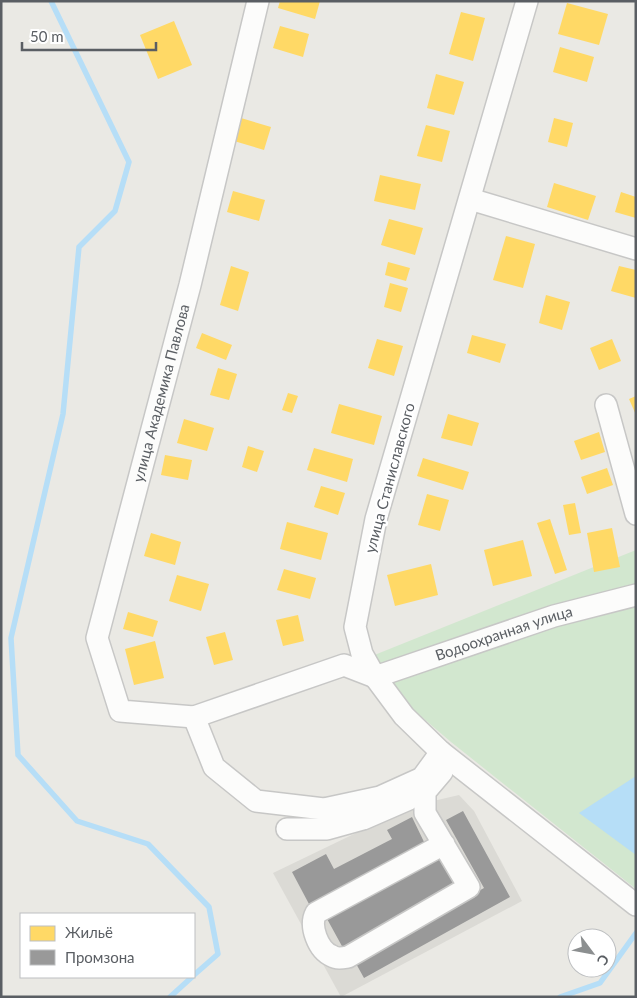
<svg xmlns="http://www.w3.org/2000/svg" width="637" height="998" viewBox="0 0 637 998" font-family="Lato,sans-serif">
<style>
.industrial{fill:#dbdad5}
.green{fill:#d2e7cf}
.water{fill:#b6def7}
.homes{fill:#ffd966}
.industry{fill:#999}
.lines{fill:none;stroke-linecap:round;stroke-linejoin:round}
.stream{stroke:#b6def7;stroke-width:5.5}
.minor-casing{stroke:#c7c7c6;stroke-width:24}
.minor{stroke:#fcfcfb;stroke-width:21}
.labels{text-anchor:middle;stroke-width:5;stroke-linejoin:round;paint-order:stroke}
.street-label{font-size:15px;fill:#5a5e63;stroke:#fff}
</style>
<rect width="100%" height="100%" fill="#eae9e4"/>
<path class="industrial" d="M 459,795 L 474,811 L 522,901 L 341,997 L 273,873 L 412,806 Z"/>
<path class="green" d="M 636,550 L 636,889 L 451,742 L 375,677 L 362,660 Z"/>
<path class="water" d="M 636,776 L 636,855 L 579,813 Z"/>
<path class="homes" d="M 280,1 L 320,1 L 315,19 L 278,8 Z
M 567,3 L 608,14 L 599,45 L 558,34 Z
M 461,12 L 485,18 L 473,61 L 449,54 Z
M 174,21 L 192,65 L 158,79 L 140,35 Z
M 280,26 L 309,34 L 303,57 L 273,48 Z
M 560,47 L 594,57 L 587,82 L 553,72 Z
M 436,74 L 464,82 L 454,115 L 427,108 Z
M 241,118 L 271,127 L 264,150 L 234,141 Z
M 554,118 L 573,123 L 567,147 L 548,142 Z
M 426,125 L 450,131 L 442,162 L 417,156 Z
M 380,175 L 421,184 L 415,210 L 374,201 Z
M 554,183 L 596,196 L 588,220 L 547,207 Z
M 233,191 L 265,200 L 259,221 L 227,212 Z
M 621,192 L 636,197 L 636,218 L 615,212 Z
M 389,219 L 423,228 L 415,255 L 381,245 Z
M 506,236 L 535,244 L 523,288 L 493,280 Z
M 388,262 L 410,268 L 406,281 L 385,275 Z
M 231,266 L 249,272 L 238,311 L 220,305 Z
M 619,266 L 636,270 L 636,298 L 611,291 Z
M 390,283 L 408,288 L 401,312 L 384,307 Z
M 546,295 L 570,302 L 562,330 L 539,323 Z
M 202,333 L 232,345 L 226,360 L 196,348 Z
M 472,335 L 506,344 L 500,363 L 467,353 Z
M 377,339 L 403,346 L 394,376 L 368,368 Z
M 612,339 L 621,361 L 599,370 L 590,348 Z
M 218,368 L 237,374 L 229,400 L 210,395 Z
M 288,393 L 298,396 L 292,413 L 282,410 Z
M 636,396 L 636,415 L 629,399 Z
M 339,404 L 382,416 L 374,445 L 331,433 Z
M 448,414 L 479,423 L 472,446 L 441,438 Z
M 184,419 L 214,428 L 207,451 L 177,443 Z
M 599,432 L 605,452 L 581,460 L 574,441 Z
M 248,446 L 264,451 L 257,472 L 242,467 Z
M 314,448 L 353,459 L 347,482 L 307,470 Z
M 165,455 L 192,460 L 188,480 L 161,475 Z
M 423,458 L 469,472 L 463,490 L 417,476 Z
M 607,468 L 613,485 L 587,494 L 581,477 Z
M 321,486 L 345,493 L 338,515 L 314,507 Z
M 427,494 L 449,500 L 440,531 L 418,525 Z
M 575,503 L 581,533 L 569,535 L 563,505 Z
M 550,519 L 567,570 L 555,574 L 537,523 Z
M 287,522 L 328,533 L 321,560 L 280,549 Z
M 612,528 L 620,567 L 594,572 L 587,533 Z
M 151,533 L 181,542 L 175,565 L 144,556 Z
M 523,540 L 532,576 L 493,586 L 484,550 Z
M 431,564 L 438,595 L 395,606 L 387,575 Z
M 284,569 L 316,578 L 310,599 L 277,590 Z
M 177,575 L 209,584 L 201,611 L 169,601 Z
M 128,612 L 158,621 L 153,637 L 123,629 Z
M 298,615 L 304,641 L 283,646 L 276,620 Z
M 225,632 L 233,660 L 214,665 L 206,637 Z
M 155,641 L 164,678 L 134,685 L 125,649 Z"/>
<path class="industry" d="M 463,811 L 510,897 L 364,978 L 354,960 L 484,888 L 446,820 Z
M 412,817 L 425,844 L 309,904 L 292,872 L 326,854 L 334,869 L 392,839 L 387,830 Z
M 438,853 L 455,884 L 343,948 L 326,917 Z"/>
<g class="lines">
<path class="stream" d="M 51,1 L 129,162 L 115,211 L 79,247 L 63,414 L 11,638 L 18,755 L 77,821 L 148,844 L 209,907 L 218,954 L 194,975
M 170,997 L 192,977
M 560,997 L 600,983 L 636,933"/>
<defs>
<g id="minor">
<path d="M 527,1 L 376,519 L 355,627 L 362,654 L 375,677 L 404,716 L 441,752 L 636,905"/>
<path d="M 470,199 L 636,249"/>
<path d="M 606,405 L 636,514"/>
<path id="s1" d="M 194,717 L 120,711 L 97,638 L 190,285 L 258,1"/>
<path id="s2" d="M 441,752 L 422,778 L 380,797 L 324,809 L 256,801 L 214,767 L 194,717 L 344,665 L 375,677 L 554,616 L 636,595"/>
<path d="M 442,772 L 425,792 L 425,813 L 469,887 L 348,957 C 342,958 337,959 332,956 C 318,950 309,926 316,913 L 444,844"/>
<path d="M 287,829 L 327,829 L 363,819 L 409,799"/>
</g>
</defs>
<use href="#minor" class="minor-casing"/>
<use href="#minor" class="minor"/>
</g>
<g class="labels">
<g class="street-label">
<text dy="5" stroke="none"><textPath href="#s1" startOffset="404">улица Академика Павлова</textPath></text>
<text transform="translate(390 478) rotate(-75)" y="5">улица Станиславского</text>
<text dy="5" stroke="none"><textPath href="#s2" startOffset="640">Водоохранная улица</textPath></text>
</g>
</g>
<rect width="637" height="998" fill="none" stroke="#5a5e63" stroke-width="5"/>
<rect x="20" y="913" width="175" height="65" fill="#ffffff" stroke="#bdbfc1"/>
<rect x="30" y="926" width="25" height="15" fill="#ffd966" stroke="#bdbfc1"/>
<text x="65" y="938" font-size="15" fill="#5a5e63">Жильё</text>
<rect x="30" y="950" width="25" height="15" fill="#999999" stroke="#bdbfc1"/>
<text x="65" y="963" font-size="15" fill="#5a5e63">Промзона</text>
<g transform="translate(592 953) rotate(122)"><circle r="24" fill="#ffffff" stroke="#bdbfc1"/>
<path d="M0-4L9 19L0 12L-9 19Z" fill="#8c8f90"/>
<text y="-8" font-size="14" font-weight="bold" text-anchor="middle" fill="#5a5e63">С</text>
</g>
<path d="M22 42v8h134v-8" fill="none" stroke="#5a5e63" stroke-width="2.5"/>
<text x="30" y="42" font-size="15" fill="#5a5e63" stroke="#ffffff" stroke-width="4" paint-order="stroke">50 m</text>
</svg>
